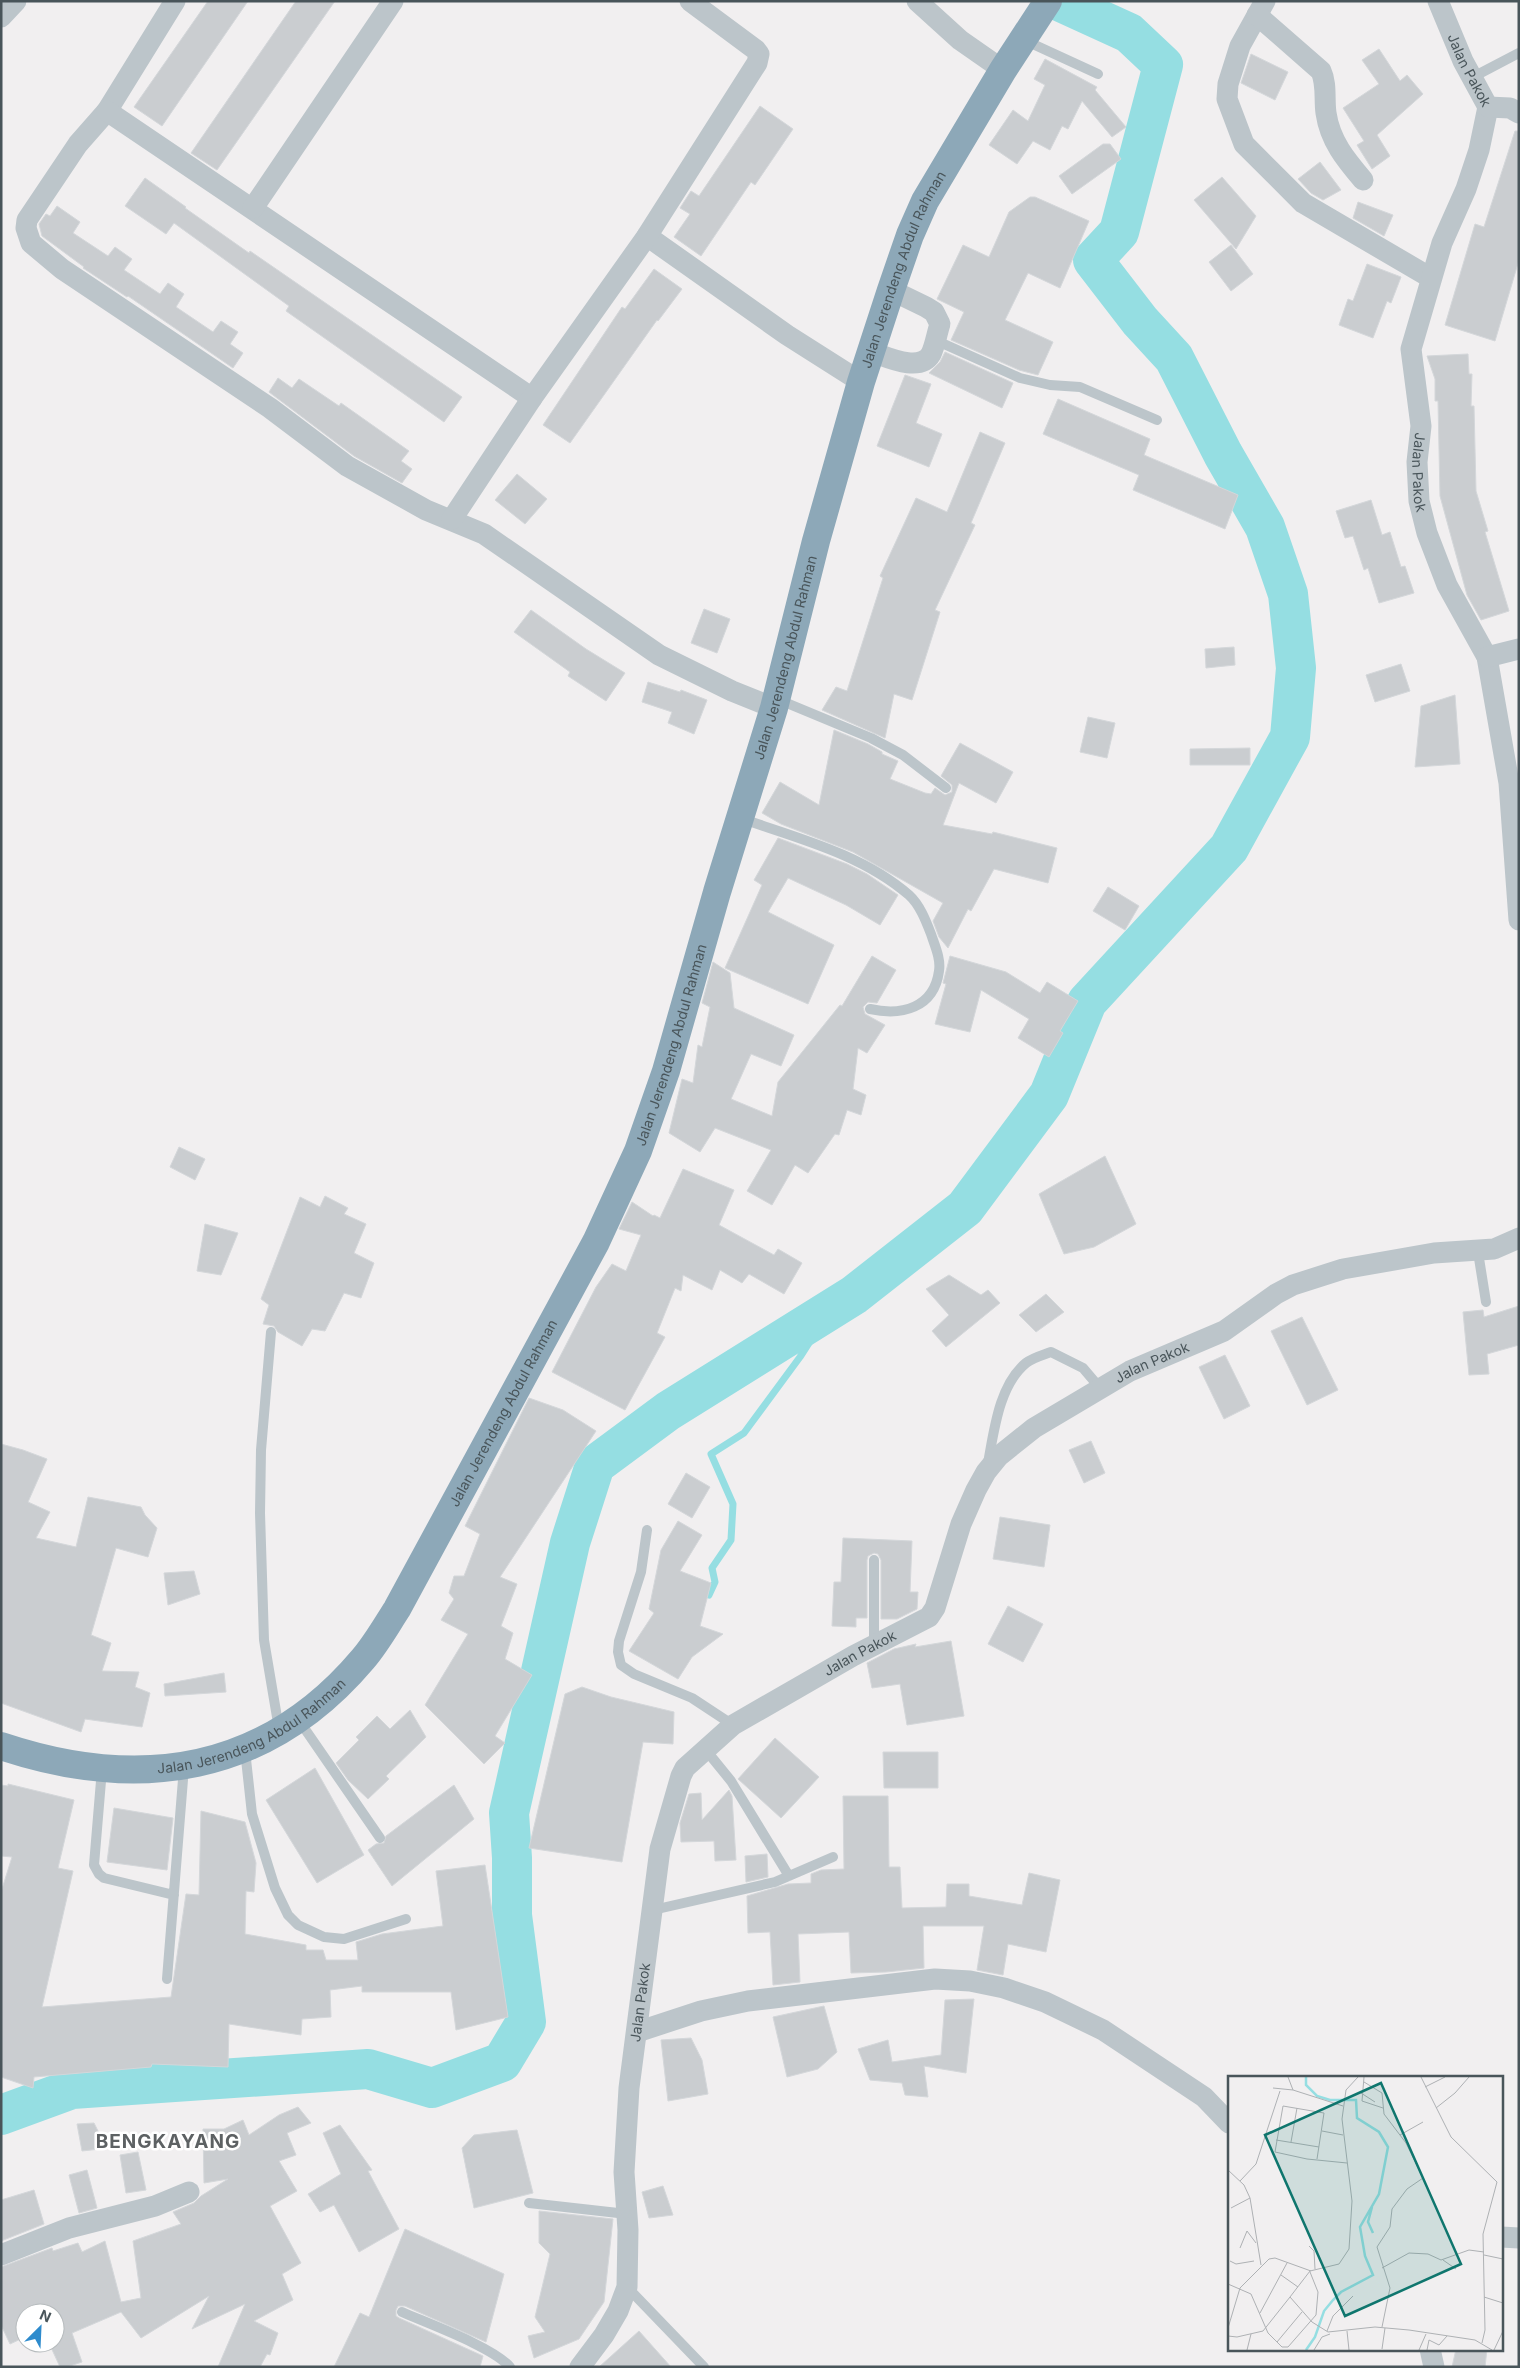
<svg xmlns="http://www.w3.org/2000/svg" width="1520" height="2368" viewBox="0 0 1520 2368" font-family="Inter,sans-serif">
<style>
.lines{fill:none;stroke-linecap:round;stroke-linejoin:round}
.stream{stroke:#95dee2;stroke-width:7}
.river{stroke:#95dee2;stroke-width:40}
.building{fill:#cacdd0;stroke:#d4d7da}
.lane{stroke:#bcc5ca;stroke-width:10}
.street{stroke:#bcc5ca;stroke-width:21}
.highway{stroke:#8da8b8;stroke-width:28}
.labels{text-anchor:middle;stroke-width:5;stroke-linejoin:round;paint-order:stroke}
.street-label{font-size:14px;fill:#49555a;stroke:#fff}
.district-label{font-size:19px;font-weight:bold;letter-spacing:1px;fill:#5d6163;stroke:#fff}
.inset-river{fill:none;stroke:#95dee2;stroke-width:2.5}
.inset-road{fill:none;stroke:#aeb1b4;stroke-width:1}
.view{fill:#0f766e;fill-opacity:0.15;stroke:#0f766e;stroke-width:2.5}
.inset-edge{fill:none;stroke:#49555a;stroke-width:2.5}
</style>
<rect width="100%" height="100%" fill="#f1eff0"/>
<g class="lines">
<path class="stream" d="M 709,1595 L 715,1582 L 712,1568 L 731,1540 L 733,1504 L 711,1454 L 744,1433 L 800,1357 L 830,1310"/>
<path class="river" d="M 1,2115 L 72,2089 L 368,2069 L 432,2088 L 502,2062 L 526,2022 L 512,1915 L 512,1858 L 509,1813 L 570,1543 L 595,1465 L 668,1411 L 854,1295 L 965,1208 L 1049,1095 L 1087,1002 L 1229,848 L 1290,737 L 1296,668 L 1288,594 L 1265,527 L 1223,454 L 1174,358 L 1140,321 L 1093,260 L 1119,232 L 1163,65 L 1129,33 L 1059,1"/>
</g>
<path class="building" d="M 208,1 L 248,1 L 162,126 L 134,107 Z
M 296,1 L 335,1 L 217,170 L 191,153 Z
M 1379,49 L 1400,81 L 1407,75 L 1423,94 L 1377,135 L 1390,156 L 1372,169 L 1357,145 L 1364,141 L 1343,108 L 1379,84 L 1362,60 Z
M 1251,54 L 1288,72 L 1275,100 L 1241,83 Z
M 1045,59 L 1097,87 L 1095,90 L 1126,127 L 1112,137 L 1082,101 L 1068,129 L 1062,126 L 1050,150 L 1033,141 L 1017,164 L 989,145 L 1013,110 L 1028,121 L 1045,85 L 1034,79 Z
M 760,106 L 793,129 L 755,185 L 751,182 L 701,256 L 674,237 L 690,214 L 680,208 L 691,191 L 699,196 Z
M 1515,131 L 1519,131 L 1519,260 L 1495,341 L 1445,325 L 1475,224 L 1484,227 Z
M 1103,144 L 1110,144 L 1121,159 L 1072,194 L 1059,176 Z
M 1320,162 L 1341,190 L 1323,200 L 1311,193 L 1298,179 Z
M 1222,177 L 1256,216 L 1236,249 L 1194,200 Z
M 145,178 L 186,207 L 185,208 L 249,253 L 250,251 L 462,397 L 444,422 L 286,311 L 289,306 L 174,223 L 166,234 L 125,206 Z
M 1030,197 L 1035,197 L 1089,221 L 1060,288 L 1028,273 L 1005,320 L 1053,342 L 1038,375 L 1019,370 L 951,340 L 964,312 L 937,299 L 963,245 L 989,257 L 1009,212 Z
M 1358,202 L 1393,215 L 1384,236 L 1353,218 Z
M 57,206 L 80,222 L 73,233 L 108,256 L 115,247 L 132,259 L 124,270 L 160,294 L 168,283 L 184,294 L 176,307 L 213,332 L 221,321 L 238,332 L 230,344 L 243,353 L 233,368 L 128,296 L 127,297 L 83,268 L 84,267 L 42,236 L 39,224 L 46,214 L 50,216 Z
M 1231,245 L 1253,274 L 1231,291 L 1209,262 Z
M 1367,264 L 1401,277 L 1391,303 L 1387,301 L 1373,338 L 1339,325 L 1348,299 L 1353,301 Z
M 654,269 L 682,289 L 658,321 L 657,320 L 570,443 L 543,425 L 622,307 L 625,309 Z
M 945,352 L 1013,383 L 1002,408 L 929,373 L 940,362 Z
M 1468,354 L 1469,374 L 1472,374 L 1471,406 L 1474,406 L 1476,491 L 1488,531 L 1485,532 L 1509,611 L 1481,620 L 1467,595 L 1440,496 L 1438,401 L 1435,401 L 1435,379 L 1427,356 Z
M 905,375 L 931,384 L 916,423 L 942,434 L 929,467 L 877,446 Z
M 278,378 L 292,388 L 299,379 L 339,406 L 341,403 L 409,451 L 401,461 L 412,469 L 402,483 L 354,456 L 269,392 Z
M 1058,399 L 1150,439 L 1144,455 L 1238,495 L 1225,529 L 1133,490 L 1139,475 L 1043,434 Z
M 980,432 L 1005,443 L 971,523 L 975,525 L 935,610 L 940,612 L 912,700 L 894,694 L 885,738 L 822,710 L 836,687 L 847,691 L 883,578 L 880,576 L 916,498 L 947,512 Z
M 517,474 L 547,499 L 525,524 L 495,500 Z
M 1371,500 L 1382,535 L 1390,532 L 1401,567 L 1405,566 L 1414,593 L 1379,603 L 1368,568 L 1364,570 L 1353,536 L 1345,538 L 1336,511 Z
M 704,609 L 730,619 L 717,653 L 691,643 Z
M 531,610 L 586,649 L 625,673 L 606,701 L 568,676 L 570,672 L 514,632 Z
M 1234,647 L 1235,665 L 1206,668 L 1205,649 Z
M 1401,664 L 1410,691 L 1375,702 L 1366,675 Z
M 648,682 L 680,692 L 681,690 L 707,700 L 694,734 L 668,723 L 672,712 L 642,702 Z
M 1455,695 L 1460,764 L 1415,767 L 1421,706 Z
M 1088,717 L 1115,723 L 1107,758 L 1080,752 Z
M 834,730 L 868,744 L 882,752 L 882,754 L 898,761 L 890,779 L 925,793 L 931,794 L 935,788 L 945,795 L 952,792 L 952,785 L 941,776 L 960,743 L 1013,772 L 996,803 L 959,783 L 943,825 L 992,834 L 993,832 L 1057,848 L 1048,883 L 994,869 L 971,911 L 968,909 L 948,948 L 939,937 L 933,921 L 943,903 L 853,852 L 781,824 L 762,813 L 780,782 L 819,805 Z
M 1250,748 L 1250,765 L 1190,765 L 1190,749 Z
M 778,838 L 847,864 L 867,874 L 898,895 L 880,925 L 846,905 L 788,878 L 768,912 L 834,945 L 808,1004 L 725,968 L 762,885 L 754,880 Z
M 1108,887 L 1139,906 L 1125,930 L 1093,911 Z
M 872,956 L 896,970 L 877,1003 L 868,1002 L 863,1007 L 865,1014 L 885,1025 L 867,1053 L 858,1048 L 853,1089 L 866,1095 L 861,1115 L 847,1110 L 839,1135 L 835,1134 L 808,1173 L 795,1165 L 772,1205 L 747,1191 L 771,1150 L 715,1128 L 700,1152 L 669,1133 L 682,1079 L 693,1083 L 698,1045 L 702,1047 L 710,1007 L 702,1003 L 713,962 L 730,973 L 734,1008 L 794,1035 L 781,1066 L 751,1054 L 731,1099 L 772,1116 L 778,1082 L 840,1005 L 842,1006 Z
M 950,956 L 1006,972 L 1040,993 L 1047,982 L 1078,1001 L 1060,1031 L 1063,1033 L 1049,1057 L 1018,1038 L 1029,1019 L 981,990 L 970,1032 L 935,1024 L 946,984 L 943,983 Z
M 179,1147 L 205,1159 L 195,1180 L 170,1167 Z
M 1105,1156 L 1136,1224 L 1094,1247 L 1064,1254 L 1039,1194 Z
M 683,1169 L 734,1190 L 719,1225 L 774,1255 L 778,1249 L 802,1263 L 784,1294 L 749,1274 L 742,1283 L 720,1270 L 712,1290 L 683,1275 L 681,1291 L 675,1288 L 657,1333 L 665,1337 L 625,1410 L 552,1372 L 596,1287 L 612,1264 L 626,1271 L 641,1235 L 619,1229 L 632,1202 L 653,1216 L 654,1215 L 660,1218 Z
M 325,1196 L 348,1208 L 344,1214 L 366,1224 L 354,1253 L 374,1263 L 361,1298 L 344,1293 L 325,1331 L 312,1329 L 302,1346 L 278,1332 L 274,1326 L 263,1324 L 269,1305 L 261,1299 L 300,1197 L 320,1207 Z
M 205,1224 L 238,1233 L 221,1275 L 197,1271 Z
M 949,1275 L 981,1295 L 988,1290 L 1000,1303 L 946,1347 L 932,1331 L 949,1315 L 926,1289 Z
M 1046,1294 L 1064,1312 L 1036,1332 L 1019,1315 Z
M 1519,1306 L 1519,1345 L 1487,1354 L 1489,1374 L 1469,1375 L 1463,1312 L 1483,1310 L 1484,1317 Z
M 1302,1317 L 1338,1390 L 1307,1405 L 1271,1331 Z
M 1225,1355 L 1250,1406 L 1224,1419 L 1199,1367 Z
M 529,1398 L 563,1410 L 596,1431 L 500,1577 L 517,1584 L 501,1626 L 513,1633 L 505,1659 L 532,1675 L 495,1736 L 505,1743 L 484,1764 L 425,1705 L 468,1634 L 441,1620 L 454,1599 L 449,1593 L 454,1576 L 464,1576 L 480,1534 L 465,1526 Z
M 1091,1441 L 1105,1473 L 1084,1483 L 1069,1450 Z
M 1,1444 L 23,1450 L 47,1459 L 28,1502 L 50,1512 L 36,1538 L 76,1547 L 88,1497 L 141,1507 L 145,1515 L 157,1528 L 148,1557 L 116,1548 L 91,1635 L 111,1643 L 102,1671 L 139,1672 L 135,1687 L 150,1693 L 142,1727 L 85,1719 L 81,1732 L 1,1703 Z
M 686,1473 L 710,1487 L 692,1518 L 668,1504 Z
M 1000,1517 L 1050,1525 L 1044,1567 L 993,1559 Z
M 678,1521 L 702,1535 L 680,1571 L 711,1583 L 700,1626 L 723,1634 L 692,1657 L 678,1679 L 629,1651 L 654,1613 L 649,1609 L 661,1550 Z
M 843,1538 L 912,1541 L 910,1592 L 918,1592 L 917,1609 L 897,1619 L 881,1619 L 881,1560 L 878,1554 L 874,1553 L 868,1556 L 867,1560 L 867,1618 L 856,1618 L 856,1627 L 832,1626 L 834,1582 L 841,1582 Z
M 194,1571 L 200,1594 L 168,1605 L 164,1573 Z
M 1008,1606 L 1043,1624 L 1023,1662 L 988,1644 Z
M 951,1641 L 964,1716 L 907,1725 L 900,1684 L 872,1688 L 867,1663 L 894,1649 L 916,1644 L 915,1647 Z
M 224,1673 L 226,1692 L 165,1696 L 164,1684 Z
M 582,1687 L 611,1697 L 674,1712 L 673,1744 L 643,1742 L 622,1862 L 529,1848 L 565,1694 Z
M 410,1710 L 426,1737 L 386,1776 L 389,1779 L 368,1799 L 348,1780 L 336,1763 L 359,1740 L 356,1737 L 377,1716 L 390,1729 Z
M 775,1738 L 819,1777 L 781,1818 L 738,1779 Z
M 883,1752 L 938,1752 L 938,1788 L 884,1788 Z
M 315,1768 L 364,1855 L 317,1883 L 266,1800 Z
M 8,1784 L 74,1800 L 58,1868 L 73,1871 L 42,2007 L 171,1997 L 186,1894 L 199,1895 L 201,1811 L 245,1822 L 256,1863 L 254,1892 L 246,1891 L 245,1934 L 306,1945 L 306,1950 L 323,1950 L 326,1960 L 358,1960 L 356,1942 L 382,1934 L 443,1926 L 436,1871 L 485,1865 L 508,2017 L 456,2030 L 451,1992 L 362,1992 L 362,1986 L 330,1990 L 331,2017 L 302,2019 L 301,2035 L 229,2024 L 228,2067 L 152,2064 L 151,2067 L 34,2077 L 33,2088 L 1,2077 L 1,1892 L 12,1857 L 1,1856 L 1,1785 L 8,1786 Z
M 454,1785 L 474,1819 L 392,1886 L 368,1850 L 376,1844 L 384,1843 L 386,1836 Z
M 729,1790 L 732,1796 L 736,1860 L 715,1861 L 714,1841 L 681,1842 L 680,1823 L 689,1794 L 701,1793 L 702,1820 Z
M 843,1796 L 888,1796 L 889,1867 L 900,1867 L 902,1908 L 946,1907 L 947,1884 L 969,1884 L 969,1896 L 1022,1905 L 1029,1873 L 1060,1880 L 1046,1952 L 1008,1944 L 1003,1975 L 977,1970 L 984,1926 L 923,1926 L 924,1968 L 886,1972 L 851,1973 L 849,1932 L 798,1934 L 800,1982 L 773,1985 L 770,1932 L 748,1933 L 747,1896 L 788,1884 L 811,1883 L 811,1874 L 821,1870 L 844,1869 Z
M 114,1808 L 173,1818 L 167,1870 L 107,1862 Z
M 767,1854 L 768,1877 L 746,1882 L 745,1856 Z
M 974,1999 L 966,2073 L 924,2066 L 928,2097 L 905,2095 L 902,2083 L 870,2080 L 858,2049 L 888,2040 L 892,2062 L 941,2055 L 945,2000 Z
M 824,2006 L 837,2052 L 818,2069 L 787,2077 L 773,2017 Z
M 691,2038 L 702,2060 L 708,2094 L 668,2101 L 661,2040 Z
M 298,2107 L 311,2123 L 287,2133 L 296,2155 L 279,2161 L 297,2191 L 270,2206 L 301,2263 L 282,2274 L 293,2300 L 254,2321 L 278,2333 L 270,2355 L 267,2354 L 260,2367 L 218,2367 L 245,2304 L 192,2329 L 209,2296 L 141,2338 L 121,2312 L 72,2333 L 82,2362 L 67,2367 L 60,2367 L 49,2343 L 55,2343 L 55,2313 L 25,2313 L 25,2337 L 10,2344 L 1,2325 L 1,2267 L 52,2248 L 53,2251 L 78,2243 L 82,2252 L 105,2241 L 121,2302 L 141,2298 L 133,2241 L 181,2224 L 173,2212 L 194,2203 L 201,2196 L 228,2179 L 204,2183 L 203,2129 L 224,2129 L 243,2120 L 249,2135 L 279,2115 Z
M 94,2123 L 99,2133 L 100,2149 L 82,2151 L 77,2124 Z
M 340,2125 L 372,2170 L 368,2171 L 399,2229 L 359,2252 L 334,2205 L 320,2212 L 308,2194 L 341,2174 L 323,2133 Z
M 517,2130 L 533,2193 L 474,2208 L 462,2148 L 474,2135 Z
M 138,2152 L 146,2190 L 126,2193 L 120,2155 Z
M 87,2170 L 97,2208 L 79,2213 L 69,2175 Z
M 663,2186 L 673,2215 L 649,2218 L 642,2192 Z
M 34,2190 L 44,2224 L 1,2241 L 1,2200 Z
M 539,2211 L 613,2219 L 604,2302 L 579,2339 L 534,2358 L 528,2336 L 545,2332 L 535,2317 L 550,2254 L 539,2243 Z
M 405,2229 L 504,2274 L 486,2342 L 405,2306 L 398,2306 L 396,2310 L 396,2316 L 399,2318 L 483,2356 L 480,2367 L 334,2367 L 360,2313 L 369,2317 Z
M 639,2331 L 671,2367 L 599,2367 Z
M 1456,2349 L 1487,2349 L 1485,2367 L 1452,2367 Z"/>
<g class="lines">
<path class="lane" d="M 1024,40 L 1098,74
M 1473,77 L 1519,53
M 935,340 L 1020,378 L 1050,385 L 1080,387 L 1157,420
M 777,699 L 871,738 L 903,755 L 946,788
M 740,818 C 797,838 862,854 909,895 C 920,905 926,921 931,934 C 935,946 941,959 939,971 C 934,1008 902,1016 870,1009
M 1478,1252 L 1486,1302
M 271,1332 L 261,1450 L 260,1513 L 264,1640 L 279,1729
M 988,1463 C 994,1431 999,1385 1026,1363 C 1032,1358 1043,1355 1051,1352 L 1083,1368 L 1100,1388
M 647,1530 L 641,1572 L 619,1641 L 618,1652 L 621,1665 L 634,1674 L 692,1698 L 733,1725
M 874,1560 L 874,1646
M 298,1719 L 380,1838
M 705,1749 L 731,1781 L 789,1876
M 245,1750 L 252,1814 L 275,1888 L 288,1915 L 298,1925 L 324,1937 L 344,1939 L 406,1919
M 102,1769 L 94,1865 L 99,1874 L 104,1878 L 174,1895
M 653,1910 L 775,1882 L 833,1857
M 167,1979 L 184,1767
M 529,2203 L 627,2214
M 627,2287 L 704,2367
M 402,2312 C 429,2324 493,2347 510,2367"/>
<g class="street">
<path d="M 175,1 L 107,111 L 78,144 L 27,220 L 26,228 L 31,243 L 62,269 L 270,408 L 347,466 L 426,510 L 484,534 L 659,655 L 732,691 L 774,708"/>
<path d="M 917,1 L 960,40 L 1003,70"/>
<path d="M 1265,1 L 1240,46 L 1228,84 L 1227,99 L 1244,144 L 1303,203 L 1431,278"/>
<path id="s1" d="M 1438,1 L 1463,61 L 1488,107 L 1479,150 L 1466,189 L 1442,243 L 1411,349 L 1421,426 L 1417,462 L 1419,501 L 1427,533 L 1447,585 L 1487,657 L 1509,783 L 1519,920"/>
<path d="M 1257,15 L 1321,71 C 1327,84 1324,99 1326,113 C 1330,141 1346,160 1363,180"/>
<path d="M 1,17 L 16,1"/>
<path d="M 1488,107 L 1510,108 L 1519,113"/>
<path d="M 107,111 L 532,398"/>
<path d="M 253,208 L 393,1"/>
<path d="M 647,236 L 787,335 L 861,382"/>
<path d="M 872,352 C 887,357 920,373 931,354 C 935,346 937,333 940,324 L 934,312 L 926,307 L 891,290"/>
<path d="M 452,519 L 532,398 L 647,236 L 757,63 L 759,54 L 756,50 L 690,1"/>
<path d="M 1487,657 L 1519,649"/>
<path d="M 637,2032 L 701,2011 L 748,2001 L 935,1979 L 970,1981 L 1004,1988 L 1045,2002 L 1103,2030 L 1204,2097 L 1229,2123"/>
<path d="M 1501,2237 L 1519,2238"/>
<path d="M 1,2255 L 69,2228 L 155,2206 L 189,2192"/>
<path d="M 1430,2349 L 1434,2367"/>
<path id="s2" d="M 580,2367 L 604,2335 L 618,2311 L 627,2287 L 628,2230 L 624,2172 L 629,2088 L 660,1849 L 681,1776 L 685,1768 L 733,1725 L 853,1656 L 929,1617 L 935,1608 L 961,1524 L 976,1490 L 986,1472 L 999,1456 L 1034,1428 L 1130,1371 L 1224,1331 L 1276,1294 L 1293,1285 L 1343,1269 L 1434,1253 L 1494,1249 L 1519,1238"/>
</g>
<path class="highway" id="s3" d="M 1,1746 C 139,1792 266,1774 363,1659 C 376,1644 386,1626 397,1609 L 596,1242 L 638,1151 L 666,1071 L 717,892 L 774,708 L 816,541 L 861,382 L 891,290 L 910,235 L 925,201 L 1003,70 L 1048,1"/>
</g>
<g class="labels">
<g class="street-label">
<text dy="5" stroke="none"><textPath href="#s1" startOffset="76">Jalan Pakok</textPath></text>
<text dy="5" stroke="none"><textPath href="#s3" startOffset="1898">Jalan Jerendeng Abdul Rahman</textPath></text>
<text dy="5" stroke="none"><textPath href="#s1" startOffset="496">Jalan Pakok</textPath></text>
<text dy="5" stroke="none"><textPath href="#s3" startOffset="1492">Jalan Jerendeng Abdul Rahman</textPath></text>
<text dy="5" stroke="none"><textPath href="#s3" startOffset="1088">Jalan Jerendeng Abdul Rahman</textPath></text>
<text dy="5" stroke="none"><textPath href="#s2" startOffset="1264">Jalan Pakok</textPath></text>
<text dy="5" stroke="none"><textPath href="#s3" startOffset="682">Jalan Jerendeng Abdul Rahman</textPath></text>
<text dy="5" stroke="none"><textPath href="#s2" startOffset="829">Jalan Pakok</textPath></text>
<text dy="5" stroke="none"><textPath href="#s3" startOffset="264">Jalan Jerendeng Abdul Rahman</textPath></text>
<text dy="5" stroke="none"><textPath href="#s2" startOffset="379">Jalan Pakok</textPath></text>
</g>
<g class="district-label">
<text x="168" y="2148">BENGKAYANG</text>
</g>
</g>
<g transform="translate(1228 2076)">
<rect width="275" height="275" fill="#f1eff0"/>
<path class="inset-river" d="M 78,1 L 78,9 L 89,20 L 102,24 L 128,24 L 129,42 L 151,56 L 160,71 L 151,118 L 132,151 L 137,180 L 145,199 L 113,216 L 105,224 L 96,235 L 87,261 L 78,274M 144,131 L 140,146 L 145,157"/>
<path class="inset-road" d="M 60,1 L 65,14 L 115,30M 130,1 L 118,14 L 114,43 L 124,125 L 121,173 L 111,188 L 82,195 L 62,221 L 84,246 L 100,256 L 147,251 L 181,254 L 247,264 L 264,274M 136,1 L 134,25 L 155,32M 193,1 L 223,61 L 269,106 L 255,158 L 257,254 L 254,267M 136,6 L 154,17 L 156,38 L 178,67 L 195,102 L 179,113 L 164,133 L 162,151 L 149,171 L 162,212 L 154,251M 197,11 L 217,1M 45,12 L 65,14M 133,17 L 147,26M 208,32 L 227,17 L 241,1M 94,55 L 115,59M 172,59 L 195,46M 48,64 L 91,71M 63,66 L 69,32M 89,83 L 96,37 L 55,30 L 47,76 L 79,83 L 119,87M 0,94 L 16,109 L 22,122 L 33,189M 12,105 L 28,88 L 52,15M 3,132 L 22,122M 81,170 L 86,175 L 87,193M 12,172 L 19,155 L 28,167M 256,179 L 275,183M 215,184 L 228,193M 2,185 L 8,188 L 26,185M 154,192 L 181,177 L 200,178 L 213,184 L 241,174 L 256,176M 53,199 L 70,211M 0,208 L 23,218 L 40,257 L 54,271 L 60,271 L 88,239 L 90,216 L 82,196M 256,221 L 275,227M 32,237 L 59,187M 0,252 L 12,212 L 41,183 L 47,182 L 83,195M 99,255 L 105,240 L 125,220M 119,255 L 121,274M 0,260 L 9,261 L 35,255 L 62,221M 49,266 L 74,236M 154,273 L 157,252M 19,274 L 23,258M 86,274 L 94,261 L 102,258M 191,274 L 198,258M 199,274 L 201,264 L 211,269 L 219,260M 266,274 L 275,255"/>
<path class="view" d="M 153,7 L 233,188 L 117,240 L 37,59 Z"/>
<rect width="275" height="275" class="inset-edge"/>
</g>
<rect width="1520" height="2368" fill="none" stroke="#49555a" stroke-width="5"/>
<g transform="translate(40 2328) rotate(24)"><circle r="24" fill="#ffffff" stroke="#b6bbbd"/>
<path d="M0-4L9 19L0 12L-9 19Z" fill="#2e8bcd"/>
<text y="-8" font-size="14" font-weight="bold" text-anchor="middle" fill="#49555a">N</text>
</g>
</svg>
